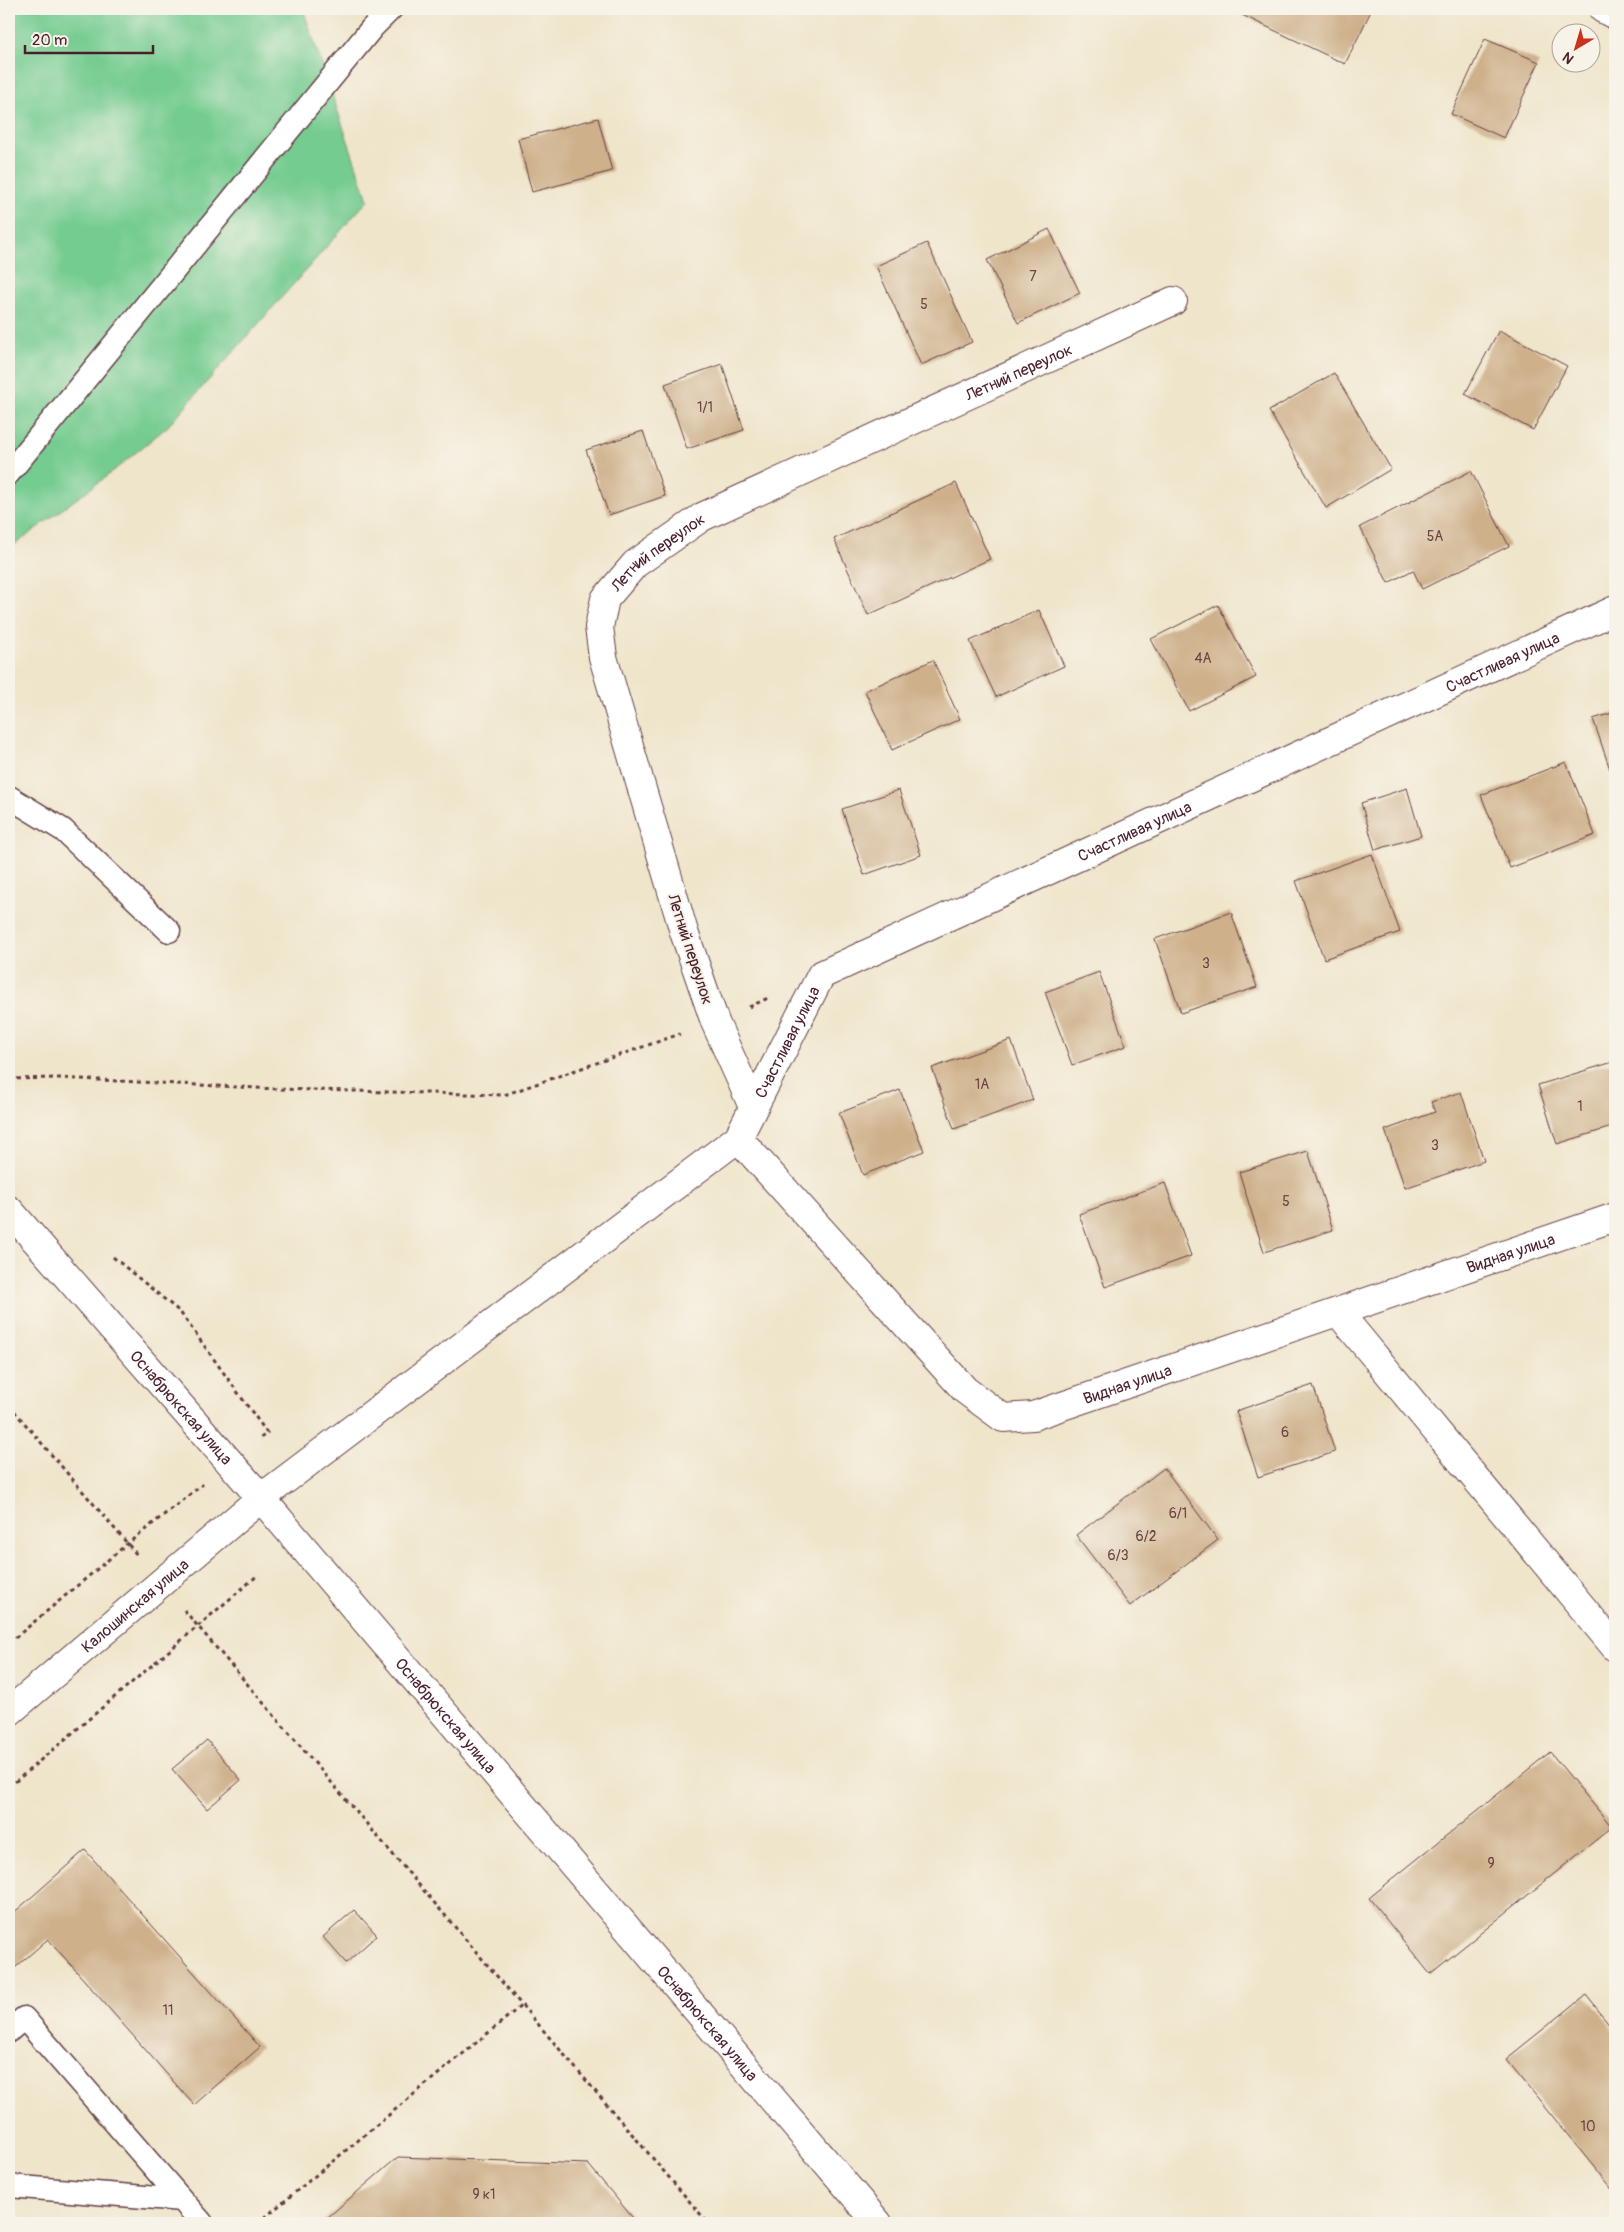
<svg xmlns="http://www.w3.org/2000/svg" width="1624" height="2232" viewBox="0 0 1624 2232" font-family="Pangolin,sans-serif">
<style>
.green{fill:#75cc90;stroke:#60765e}
.building{fill:#ceb08a}
.lines{fill:none;stroke-linecap:round;stroke-linejoin:round}
.service-casing{stroke:#633d43;stroke-width:25}
.minor-casing{stroke:#633d43;stroke-width:30}
.tertiary-casing{stroke:#633d43;stroke-width:30}
.path{stroke:#633d43;stroke-width:3;stroke-dasharray:4 4;stroke-linecap:butt}
.service{stroke:#fff;stroke-width:22}
.minor{stroke:#fff;stroke-width:28}
.tertiary{stroke:#fff;stroke-width:28}
.labels{text-anchor:middle;stroke-width:4;stroke-linejoin:round;paint-order:stroke}
.number-label{font-size:14px;fill:#6b4343}
.street-label{font-size:16px;fill:#4a1f2b;stroke:#f7f3e8}
</style>
<rect width="100%" height="100%" fill="#f7f3e8"/>
<filter id="ink" filterUnits="userSpaceOnUse"><feTurbulence type="fractalNoise" baseFrequency=".02" numOctaves="2"/><feDisplacementMap in="SourceGraphic" scale="10" xChannelSelector="R" yChannelSelector="G"/><feConvolveMatrix kernelMatrix="1 2 1 2 8 2 1 2 1" color-interpolation-filters="sRGB"/></filter>
<filter id="wash" filterUnits="userSpaceOnUse"><feTurbulence type="fractalNoise" baseFrequency=".0096" numOctaves="4" result="noise"/><feDisplacementMap in="SourceGraphic" scale="20" xChannelSelector="R" yChannelSelector="G"/><feGaussianBlur stdDeviation="1.12" result="paint"/><feColorMatrix in="noise" values="0 0 0 0 0 0 0 0 0 0 0 0 0 0 0 0 0 1.4 0 .05"/><feComposite in="paint" operator="in"/></filter>
<g filter="url(#wash)">
<rect width="100%" height="100%" fill="#efe5cb"/>
<path class="green" d="M 9,9 L 303,9 L 368,200 L 167,427 L 107,476 L 9,549 Z"/>
<g id="blocks">
<path class="building" d="M 1242,9 L 1372,9 L 1345,64 L 1240,14 Z
M 1485,39 L 1539,62 L 1504,138 L 1451,114 Z
M 598,118 L 612,171 L 532,192 L 518,139 Z
M 1049,229 L 1080,293 L 1018,323 L 987,260 Z
M 927,243 L 972,342 L 921,365 L 876,266 Z
M 1499,330 L 1567,366 L 1533,430 L 1465,394 Z
M 722,364 L 744,430 L 687,449 L 665,384 Z
M 1334,373 L 1391,469 L 1326,508 L 1269,411 Z
M 643,431 L 665,496 L 609,515 L 586,450 Z
M 1471,471 L 1509,546 L 1422,589 L 1413,570 L 1388,583 L 1360,527 Z
M 956,483 L 990,559 L 868,615 L 834,539 Z
M 1218,605 L 1256,677 L 1189,711 L 1151,639 Z
M 1039,610 L 1064,666 L 996,697 L 970,641 Z
M 933,660 L 960,719 L 892,750 L 865,691 Z
M 1615,712 L 1615,784 L 1593,719 Z
M 1566,762 L 1595,835 L 1510,868 L 1481,795 Z
M 1407,788 L 1421,836 L 1375,850 L 1361,803 Z
M 899,790 L 921,855 L 864,875 L 842,809 Z
M 1372,854 L 1400,932 L 1324,959 L 1296,881 Z
M 1231,912 L 1257,987 L 1181,1013 L 1155,939 Z
M 1099,972 L 1126,1046 L 1072,1065 L 1045,992 Z
M 1011,1040 L 1033,1100 L 954,1129 L 932,1068 Z
M 1613,1062 L 1615,1070 L 1615,1126 L 1557,1144 L 1538,1085 Z
M 900,1090 L 924,1151 L 863,1175 L 839,1113 Z
M 1461,1092 L 1484,1161 L 1405,1188 L 1385,1130 L 1435,1112 L 1431,1102 Z
M 1308,1151 L 1333,1230 L 1264,1252 L 1239,1172 Z
M 1165,1183 L 1191,1256 L 1105,1287 L 1079,1214 Z
M 1313,1385 L 1335,1452 L 1258,1477 L 1236,1411 Z
M 1164,1468 L 1218,1540 L 1130,1606 L 1076,1535 Z
M 207,1740 L 241,1780 L 207,1809 L 172,1769 Z
M 1550,1752 L 1612,1827 L 1430,1974 L 1369,1898 Z
M 85,1850 L 260,2047 L 194,2105 L 48,1939 L 9,1973 L 9,1917 Z
M 354,1910 L 377,1935 L 346,1963 L 323,1937 Z
M 1586,1995 L 1615,2031 L 1615,2193 L 1506,2059 Z
M 398,2157 L 588,2164 L 637,2223 L 321,2223 Z"/>
</g>
</g>
<g filter="url(#ink)">
<use href="#blocks" fill-opacity="0" stroke="#633d43" stroke-width="1"/>
<g class="lines">
<defs>
<path id="service" d="M 9,473 L 372,28 L 391,9
M 9,797 L 63,830 L 169,931
M 9,2031 L 24,2018 L 202,2223
M 9,2186 L 182,2200"/>
<g id="minor">
<path d="M 1603,9 L 1615,15"/>
<path id="s1" d="M 753,1107 L 715,1022 L 684,932 L 603,657 L 599,627 L 605,599 L 635,564 L 702,517 L 1173,301"/>
<path id="s2" d="M 738,1138 L 965,1390 L 1003,1418 L 1033,1416 L 1615,1217"/>
<path d="M 1338,1312 L 1615,1647"/>
<path id="s3" d="M 9,1712 L 261,1498 L 738,1138 L 821,975 L 1615,610"/>
</g>
<g id="tertiary">
<path id="s4" d="M 9,1210 L 261,1498 L 878,2223"/>
</g>
</defs>
<use href="#service" class="service-casing"/>
<use href="#minor" class="minor-casing"/>
<use href="#tertiary" class="tertiary-casing"/>
<path class="path" d="M 749,1007 L 768,998
M 9,1079 L 59,1078 L 277,1089 L 504,1095 L 680,1034
M 113,1257 L 180,1312 L 267,1433 L 258,1440
M 9,1405 L 138,1556
M 184,1610 L 708,2223
M 9,1643 L 127,1544 L 203,1484
M 9,1787 L 258,1575
M 258,2223 L 522,2005"/>
<use href="#service" class="service"/>
<use href="#minor" class="minor"/>
<use href="#tertiary" class="tertiary"/>
</g>
</g>
<g class="labels">
<g class="number-label">
<text x="1033" y="281">7</text>
<text x="924" y="309">5</text>
<text x="705" y="412">1/1</text>
<text x="1435" y="541">5А</text>
<text x="1203" y="663">4А</text>
<text x="1206" y="968">3</text>
<text x="982" y="1089">1А</text>
<text x="1580" y="1111">1</text>
<text x="1435" y="1150">3</text>
<text x="1286" y="1206">5</text>
<text x="1285" y="1437">6</text>
<text x="1178" y="1518">6/1</text>
<text x="1146" y="1541">6/2</text>
<text x="1118" y="1560">6/3</text>
<text x="1491" y="1868">9</text>
<text x="168" y="2015">11</text>
<text x="1588" y="2131">10</text>
<text x="484" y="2199">9 к1</text>
</g>
<g class="street-label">
<text dy="6" stroke="none"><textPath href="#s1" startOffset="1010">Летний переулок</textPath></text>
<text dy="6" stroke="none"><textPath href="#s1" startOffset="605">Летний переулок</textPath></text>
<text dy="6" stroke="none"><textPath href="#s3" startOffset="1861">Счастливая улица</textPath></text>
<text dy="6" stroke="none"><textPath href="#s3" startOffset="1456">Счастливая улица</textPath></text>
<text transform="translate(691 949) rotate(72)" y="6">Летний переулок</text>
<text dy="6" stroke="none"><textPath href="#s3" startOffset="1036">Счастливая улица</textPath></text>
<text dy="6" stroke="none"><textPath href="#s2" startOffset="921">Видная улица</textPath></text>
<text dy="6" stroke="none"><textPath href="#s2" startOffset="516">Видная улица</textPath></text>
<text dy="6" stroke="none"><textPath href="#s4" startOffset="262">Оснабрюкская улица</textPath></text>
<text dy="6" stroke="none"><textPath href="#s3" startOffset="165">Калошинская улица</textPath></text>
<text dy="6" stroke="none"><textPath href="#s4" startOffset="668">Оснабрюкская улица</textPath></text>
<text dy="6" stroke="none"><textPath href="#s4" startOffset="1072">Оснабрюкская улица</textPath></text>
</g>
</g>
<rect width="1624" height="2232" fill="none" stroke="#f7f3e8" stroke-width="30"/>
<g transform="translate(1576 48) rotate(218)"><circle r="24" fill="#f7f3e8" stroke="#b29e9c"/>
<path d="M0-4L9 19L0 12L-9 19Z" fill="#c8321e"/>
<text y="-8" font-size="14" font-weight="bold" text-anchor="middle" fill="#4a1f2b">N</text>
</g>
<path d="M25 45v8h128v-8" fill="none" stroke="#4a1f2b" stroke-width="2.5"/>
<text x="32" y="45" font-size="15" fill="#4a1f2b" stroke="#f7f3e8" stroke-width="4" paint-order="stroke">20 m</text>
</svg>
